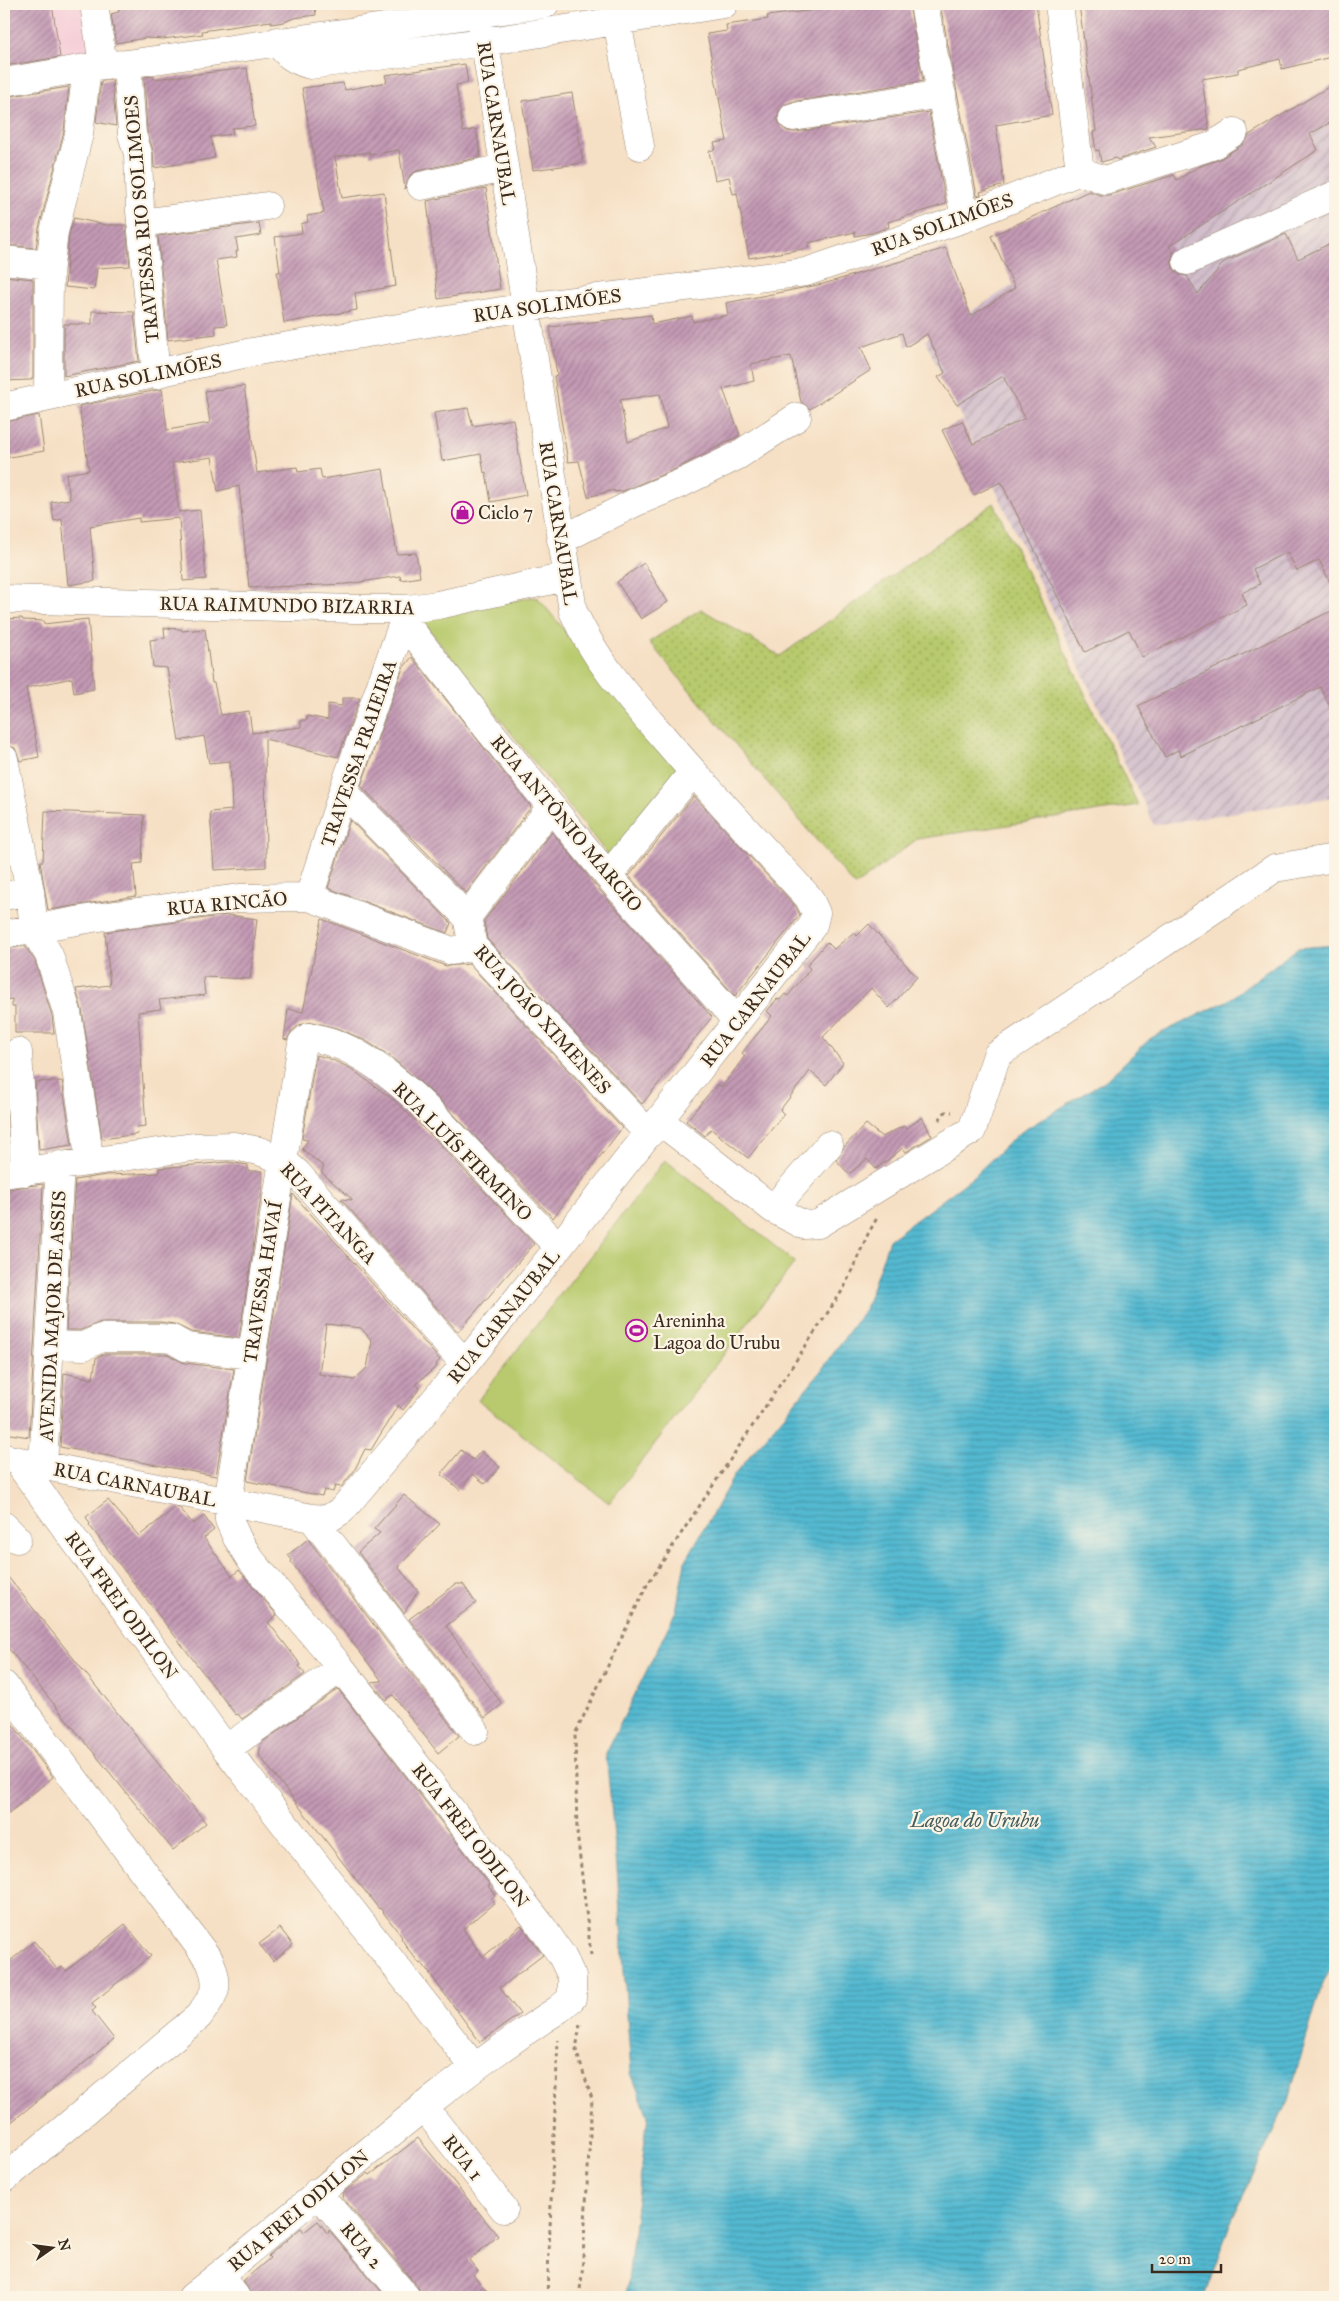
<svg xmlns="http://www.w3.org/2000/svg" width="1339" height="2301" viewBox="0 0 1339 2301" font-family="'IM FELL Great Primer',serif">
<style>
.built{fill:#f6cfd9}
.industrial{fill:url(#industrial-furrows)}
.grass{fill:url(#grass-dots);stroke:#7a7a46}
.green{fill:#b8ca6d;stroke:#7a7a46}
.water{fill:url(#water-rules);stroke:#477278}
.building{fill:url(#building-hatch);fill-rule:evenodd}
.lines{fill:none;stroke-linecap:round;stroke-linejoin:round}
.minor-casing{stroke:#988572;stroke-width:29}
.path{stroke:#988572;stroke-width:3;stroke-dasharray:4 4;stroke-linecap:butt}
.minor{stroke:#fff;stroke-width:28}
.labels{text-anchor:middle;stroke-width:4.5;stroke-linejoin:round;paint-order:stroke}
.street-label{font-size:19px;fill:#3b2a1e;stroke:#fcf5e5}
.poi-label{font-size:19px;fill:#3b2a1e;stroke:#fcf5e5;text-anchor:start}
.water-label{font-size:20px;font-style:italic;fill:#435c5d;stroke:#fcf5e5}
</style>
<defs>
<pattern id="industrial-furrows" width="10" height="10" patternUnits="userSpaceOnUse" patternTransform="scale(1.25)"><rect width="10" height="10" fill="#d1bdcb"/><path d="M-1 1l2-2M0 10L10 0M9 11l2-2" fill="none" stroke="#ab9aa4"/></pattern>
<pattern id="grass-dots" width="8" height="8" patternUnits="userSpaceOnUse" patternTransform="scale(1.25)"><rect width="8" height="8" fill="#b8ca6d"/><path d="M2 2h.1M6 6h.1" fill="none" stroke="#97a459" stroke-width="1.8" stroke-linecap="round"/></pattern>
<pattern id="water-rules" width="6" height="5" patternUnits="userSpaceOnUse" patternTransform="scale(1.25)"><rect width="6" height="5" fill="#53b9d1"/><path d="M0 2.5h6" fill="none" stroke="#4697a9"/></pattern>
<pattern id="building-hatch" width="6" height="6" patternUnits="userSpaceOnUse" patternTransform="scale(1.25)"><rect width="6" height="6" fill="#c49ab5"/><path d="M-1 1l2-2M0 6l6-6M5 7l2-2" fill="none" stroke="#a07e93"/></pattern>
</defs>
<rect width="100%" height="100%" fill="#fcf5e5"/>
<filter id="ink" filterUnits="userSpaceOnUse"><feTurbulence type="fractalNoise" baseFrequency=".02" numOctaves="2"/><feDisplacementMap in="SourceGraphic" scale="10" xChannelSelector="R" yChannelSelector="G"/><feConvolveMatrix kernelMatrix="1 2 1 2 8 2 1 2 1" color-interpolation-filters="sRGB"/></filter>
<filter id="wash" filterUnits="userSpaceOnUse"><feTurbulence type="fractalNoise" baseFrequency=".0096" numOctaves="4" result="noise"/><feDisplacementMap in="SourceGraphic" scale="20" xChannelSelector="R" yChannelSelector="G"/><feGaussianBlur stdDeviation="1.12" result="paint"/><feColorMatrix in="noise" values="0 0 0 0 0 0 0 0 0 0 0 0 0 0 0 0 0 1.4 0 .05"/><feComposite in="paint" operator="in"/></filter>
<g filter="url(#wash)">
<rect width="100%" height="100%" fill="#f6e0c5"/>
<path class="built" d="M 4,4 L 82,4 L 89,57 L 4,70 Z"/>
<path class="industrial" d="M 1335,84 L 1335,797 L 1154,825 L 925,340 Z"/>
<path class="grass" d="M 994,503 L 1138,805 L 917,839 L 855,886 L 649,642 L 701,609 L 780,656 Z"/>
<path class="green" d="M 532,597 L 538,598 L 543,604 L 683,775 L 615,864 L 424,623 L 426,618 Z
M 665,1160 L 795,1262 L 609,1503 L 478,1400 Z"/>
<path class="water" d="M 1335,945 L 1335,1961 L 1322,1985 L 1288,2100 L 1230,2224 L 1204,2297 L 626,2297 L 648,2116 L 631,2073 L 617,1868 L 606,1753 L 676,1611 L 685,1562 L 735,1474 L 820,1372 L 865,1309 L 889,1240 L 972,1178 L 1018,1134 L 1106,1080 L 1151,1038 L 1227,1001 L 1298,948 Z"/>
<g id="blocks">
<path class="building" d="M 4,4 L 52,4 L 60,57 L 4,66 Z
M 118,4 L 325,4 L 315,8 L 316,15 L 294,18 L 284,22 L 271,24 L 271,21 L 202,31 L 203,34 L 163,39 L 146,38 L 116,43 L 111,14 L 119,12 Z
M 863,4 L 909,4 L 923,81 L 791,102 L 784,105 L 779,111 L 778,120 L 781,126 L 787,131 L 795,132 L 929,112 L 946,204 L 888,222 L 889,227 L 872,233 L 855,236 L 855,232 L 808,243 L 809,248 L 749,258 L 737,193 L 733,194 L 729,177 L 715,180 L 709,151 L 716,149 L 714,143 L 727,141 L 707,34 L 727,31 L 726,25 L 768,19 L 767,16 Z
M 940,4 L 1036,4 L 1052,115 L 996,125 L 1004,185 L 980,192 L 981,195 L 977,196 Z
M 1079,4 L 1335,4 L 1335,56 L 1282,69 L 1280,59 L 1238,69 L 1238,73 L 1202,79 L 1209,129 L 1149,137 L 1156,147 L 1117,160 L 1116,158 L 1101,162 L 1099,150 L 1096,151 L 1093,132 L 1096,131 Z
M 465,64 L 468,83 L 456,85 L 463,132 L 476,129 L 481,157 L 417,171 L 410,175 L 405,189 L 399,150 L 370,155 L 370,152 L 335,157 L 342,198 L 384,192 L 396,286 L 355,293 L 357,310 L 284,323 L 277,272 L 280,272 L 275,237 L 302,233 L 301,224 L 308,222 L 307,216 L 324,213 L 302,88 L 343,83 L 345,90 L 387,82 L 385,75 Z
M 247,68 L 255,126 L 232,128 L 233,134 L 211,137 L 215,158 L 154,168 L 153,150 L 147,131 L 144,77 L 154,76 L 154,79 Z
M 112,80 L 116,126 L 96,122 L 101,81 Z
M 1335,83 L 1335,120 L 1310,134 L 1318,150 L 1169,246 L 1174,253 L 1171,260 L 1173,268 L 1178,274 L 1187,276 L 1198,294 L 1224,262 L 1286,234 L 1298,259 L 1335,241 L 1335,592 L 1319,560 L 1297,571 L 1287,552 L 1253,569 L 1260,584 L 1242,593 L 1247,605 L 1142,657 L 1129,630 L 1085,652 L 1001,482 L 974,495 L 942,430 L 962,421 L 973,444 L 1025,418 L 1003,376 L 957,405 L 938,377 L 945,373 L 927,334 L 906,347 L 902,333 L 861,347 L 871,370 L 810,409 L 801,402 L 791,356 L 751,364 L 754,381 L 723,389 L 740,435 L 678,468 L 623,491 L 614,492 L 614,490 L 588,497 L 579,461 L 568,462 L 554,376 L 557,375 L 550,327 L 651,315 L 652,324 L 692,316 L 693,322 L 728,315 L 726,303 L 823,284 L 946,248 L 971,316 L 1015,288 L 991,236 L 1089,191 L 1100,195 L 1109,195 L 1174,175 L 1177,180 L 1198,167 L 1220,159 L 1242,145 L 1249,135 ZM 660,394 L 667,428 L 628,442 L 620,400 Z
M 69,87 L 64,131 L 39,228 L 36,248 L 4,245 L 4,97 Z
M 572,93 L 583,163 L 533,170 L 522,101 Z
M 486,188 L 500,289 L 438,299 L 427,201 Z
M 74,218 L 106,225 L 126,225 L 130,266 L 97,268 L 94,290 L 65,287 L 69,235 Z
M 259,223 L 261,235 L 236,239 L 238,251 L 236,251 L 237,257 L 216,260 L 227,325 L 215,326 L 216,334 L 168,340 L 158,236 Z
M 4,276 L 33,279 L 33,378 L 30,380 L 4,381 Z
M 92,311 L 134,312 L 139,361 L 64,376 L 64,324 L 92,324 Z
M 244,386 L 257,473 L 297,467 L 298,472 L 320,469 L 322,479 L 383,469 L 397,554 L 416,553 L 420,577 L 401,580 L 400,576 L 347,584 L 249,588 L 239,486 L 218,491 L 212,457 L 172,463 L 179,512 L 200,510 L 206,579 L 183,581 L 179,518 L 139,522 L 139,518 L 90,526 L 95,581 L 68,585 L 62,519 L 54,521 L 51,502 L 70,499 L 66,474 L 89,470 L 79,406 L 162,389 L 167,430 L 210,423 L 205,391 Z
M 468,408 L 473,426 L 513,419 L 526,495 L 491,502 L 486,472 L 484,473 L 481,454 L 442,461 L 434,413 Z
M 39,415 L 44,451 L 4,458 L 4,422 Z
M 644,563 L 668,602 L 641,619 L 617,582 Z
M 1335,609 L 1335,717 L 1320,687 L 1181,756 L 1178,750 L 1165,757 L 1138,706 Z
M 22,618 L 23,620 L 44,621 L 44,624 L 88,619 L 94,689 L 74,693 L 72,678 L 26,688 L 39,757 L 20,761 L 15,748 L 4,744 L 4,619 Z
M 164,628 L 181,629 L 182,631 L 205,629 L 212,683 L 214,683 L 221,715 L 249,711 L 252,733 L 301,727 L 301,720 L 307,720 L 307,716 L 328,720 L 328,704 L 342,706 L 342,698 L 360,698 L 338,757 L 265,739 L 266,867 L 214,870 L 210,812 L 232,810 L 230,761 L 209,763 L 204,736 L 179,741 L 167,668 L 153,667 L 150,640 L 165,638 Z
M 412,657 L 531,807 L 466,893 L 361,786 L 403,668 Z
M 694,796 L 796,907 L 800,915 L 735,996 L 629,876 Z
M 45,811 L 144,815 L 142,863 L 133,864 L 136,896 L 48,910 L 40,861 L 43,861 Z
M 350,820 L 451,923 L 447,933 L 328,888 Z
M 552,832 L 596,886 L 712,1017 L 642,1104 L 487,939 L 484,921 Z
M 227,915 L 257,919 L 250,979 L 203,977 L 205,995 L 159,1000 L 161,1009 L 138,1012 L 146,1126 L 137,1127 L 138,1134 L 102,1139 L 82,1010 L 76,989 L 110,985 L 105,932 Z
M 322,919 L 446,966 L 469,964 L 622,1128 L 553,1218 L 437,1097 L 390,1056 L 366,1041 L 340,1029 L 313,1022 L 299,1025 L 291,1032 L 287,1040 L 284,1039 L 288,1009 L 303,1012 Z
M 869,924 L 917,977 L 889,1008 L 871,988 L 823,1037 L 843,1063 L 826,1085 L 810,1071 L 780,1110 L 784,1114 L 748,1158 L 711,1129 L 705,1136 L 686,1121 L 717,1084 L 722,1087 L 745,1056 L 742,1053 L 772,1016 L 767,1011 L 777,999 L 780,1000 L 785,994 L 788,996 L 810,969 L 807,965 L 827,942 L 834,949 L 854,932 L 857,936 Z
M 25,946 L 35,961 L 52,1016 L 54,1033 L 15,1033 L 15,1007 L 12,1007 L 12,999 L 4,1000 L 4,949 Z
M 316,1055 L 328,1058 L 350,1068 L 394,1100 L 436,1140 L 534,1244 L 458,1332 L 341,1199 L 353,1200 L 321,1172 L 324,1167 L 302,1149 L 308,1140 L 302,1139 Z
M 62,1081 L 72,1145 L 39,1150 L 35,1082 Z
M 4,1114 L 6,1114 L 8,1155 L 4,1156 Z
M 922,1117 L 932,1136 L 906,1152 L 903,1148 L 876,1169 L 867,1159 L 849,1174 L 836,1160 L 844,1147 L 866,1124 L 882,1137 L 904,1126 L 906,1129 Z
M 228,1162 L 248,1165 L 248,1171 L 262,1171 L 262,1191 L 239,1338 L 191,1332 L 174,1324 L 160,1322 L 101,1322 L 81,1330 L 66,1330 L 75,1180 L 106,1175 L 159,1173 L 159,1168 Z
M 43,1184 L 29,1437 L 4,1433 L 6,1189 Z
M 293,1194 L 440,1360 L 436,1364 L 437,1366 L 416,1384 L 420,1388 L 403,1410 L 398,1405 L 371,1450 L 365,1449 L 354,1471 L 341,1487 L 335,1486 L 333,1492 L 324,1490 L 322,1496 L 247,1481 ZM 326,1324 L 361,1328 L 372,1341 L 367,1368 L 354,1380 L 319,1374 Z
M 104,1354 L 167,1354 L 184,1363 L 234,1369 L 216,1476 L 60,1447 L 64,1373 L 93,1379 L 96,1358 Z
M 461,1450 L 473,1460 L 481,1451 L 500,1467 L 485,1484 L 473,1474 L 460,1490 L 441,1474 Z
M 404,1495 L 440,1524 L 398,1567 L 418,1591 L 404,1613 L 358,1552 L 380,1533 L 374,1529 Z
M 108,1500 L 139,1536 L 176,1507 L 180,1508 L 193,1524 L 204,1516 L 214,1530 L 204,1538 L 232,1576 L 239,1570 L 277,1615 L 268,1622 L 301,1665 L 299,1666 L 305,1674 L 242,1719 L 238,1714 L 236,1715 L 89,1525 L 90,1524 L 86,1517 Z
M 308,1539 L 459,1736 L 438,1753 L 393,1695 L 386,1700 L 371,1682 L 382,1681 L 291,1562 L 292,1560 L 288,1555 Z
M 4,1572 L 206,1823 L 173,1850 L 4,1643 Z
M 456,1584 L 463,1584 L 476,1603 L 446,1626 L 502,1704 L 485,1718 L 409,1619 Z
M 338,1689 L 490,1885 L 488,1886 L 495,1895 L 491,1899 L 494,1903 L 463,1929 L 483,1957 L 521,1925 L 543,1955 L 500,1988 L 520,2014 L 480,2042 L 422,1963 L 420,1964 L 408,1949 L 401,1938 L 402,1937 L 380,1908 L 379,1909 L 259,1755 L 261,1743 Z
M 4,1713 L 53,1777 L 4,1817 Z
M 125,1924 L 151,1956 L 92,2003 L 96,2008 L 92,2011 L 114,2039 L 4,2128 L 4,1966 L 34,1941 L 58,1970 L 62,1967 L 66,1971 Z
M 280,1928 L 293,1945 L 273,1961 L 259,1944 Z
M 418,2138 L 498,2236 L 469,2260 L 478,2271 L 473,2275 L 492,2297 L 421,2297 L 418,2287 L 342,2197 L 343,2193 L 368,2173 L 370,2175 Z
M 318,2221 L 328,2234 L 329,2230 L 386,2297 L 251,2297 L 248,2288 L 243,2281 L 270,2258 L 268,2256 L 301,2228 L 304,2232 Z"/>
</g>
</g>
<g filter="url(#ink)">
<use href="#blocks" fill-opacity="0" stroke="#988572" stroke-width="1"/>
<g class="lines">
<defs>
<path id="minor" d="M 94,4 L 103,65
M 924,4 L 965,218
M 1059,4 L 1080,171
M 617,21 L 640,146
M 277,41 C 286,55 294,60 310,65 L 484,42 L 724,4
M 127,64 L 132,134 L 138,154 L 140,211 L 156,375
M 4,82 L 103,65 L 127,64 L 545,4
M 793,117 L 942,94
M 1080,171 L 1105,180 L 1212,146 L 1234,132
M 421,186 L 504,168
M 141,223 L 267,206
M 4,260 L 50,265
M 1187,261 L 1335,195
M 48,396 L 49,273 L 54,232 L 79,134 L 87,68
M 4,407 L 252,352 L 526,307 L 806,272 L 965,218 L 1080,171
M 561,540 L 636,502 L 684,482 L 737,456 L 797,417
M 4,599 L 354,609 L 408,609 L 438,605 L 566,577
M 403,620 L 487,728 L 608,876 L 737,1021
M 4,759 L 30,891 L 34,930 L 49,955 L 67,1012 L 86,1133 L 89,1161
M 343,791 L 467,917 L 473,946 L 649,1134
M 608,876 L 693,772
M 4,896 L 30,891
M 309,897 L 343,791 L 408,609
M 467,917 L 551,807
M 4,934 L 93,918 L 239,898 L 309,897 L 452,951 L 473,946
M 18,1052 L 25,1172
M 660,1121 L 773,1209 L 804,1225 L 818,1224 L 972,1130 L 997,1055 L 1275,868 L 1335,858
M 4,1174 L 193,1147 L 234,1146 L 259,1151 L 281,1159 L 297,1173 L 465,1364
M 773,1209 L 829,1145
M 51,1345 L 84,1346 L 101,1338 L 159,1338 L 172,1339 L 186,1347 L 251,1355
M 4,1458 L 312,1518 L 328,1519 L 342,1510 L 465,1364 L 559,1247 L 813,925 L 816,913 L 809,898 C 760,845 710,792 663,737 C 629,698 594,659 573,611 L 479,4
M 17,1461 L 226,1749 L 474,2067
M 43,1466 L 60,1165
M 312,1518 L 475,1731
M 4,1526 L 17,1539
M 4,1685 L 210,1961 C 221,1989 215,1992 199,2016 L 4,2179
M 226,1749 L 341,1668
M 423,2106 L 504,2209
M 317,2192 L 406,2297
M 219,2276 L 236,2297
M 192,2297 C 315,2200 427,2094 559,2009 L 572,1998 L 572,1977 L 562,1956 L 540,1924 L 341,1668 L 250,1559 L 237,1538 L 229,1520 L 228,1502 L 302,1043 L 309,1037 C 373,1044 441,1122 483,1167 C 508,1194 533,1221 559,1247"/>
</defs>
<use href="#minor" class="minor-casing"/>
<path class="path" d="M 939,1120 L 945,1112 L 952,1112
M 591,1955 L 577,1832 L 575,1734 L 647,1585 L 844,1288 L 868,1234 L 877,1218
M 547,2297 L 558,2040
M 579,2297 L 582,2275 L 592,2099 L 576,2050 L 580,2024"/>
<use href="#minor" class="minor"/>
</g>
</g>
<defs>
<symbol id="shop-ring" viewBox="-11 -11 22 22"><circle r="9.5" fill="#fcf5e5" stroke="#b5179e" stroke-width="1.5"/><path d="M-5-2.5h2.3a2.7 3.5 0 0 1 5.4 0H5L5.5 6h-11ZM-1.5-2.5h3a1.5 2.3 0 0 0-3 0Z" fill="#b5179e"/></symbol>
<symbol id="stadium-ring" viewBox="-11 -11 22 22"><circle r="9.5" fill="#fcf5e5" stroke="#b5179e" stroke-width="1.5"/><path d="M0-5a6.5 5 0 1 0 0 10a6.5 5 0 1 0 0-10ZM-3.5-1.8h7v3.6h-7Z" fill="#b5179e"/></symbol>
</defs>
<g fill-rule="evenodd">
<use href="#shop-ring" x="450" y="500" width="25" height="25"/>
<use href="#stadium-ring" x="624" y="1318" width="25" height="25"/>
</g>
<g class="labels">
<g class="street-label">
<text transform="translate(497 123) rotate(81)" y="7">RUA CARNAUBAL</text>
<text transform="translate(141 219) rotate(-95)" y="7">TRAVESSA RIO SOLIMOES</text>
<text transform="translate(942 224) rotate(-20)" y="7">RUA SOLIMÕES</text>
<text transform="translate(547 305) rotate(-8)" y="7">RUA SOLIMÕES</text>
<text transform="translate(148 375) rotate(-12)" y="7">RUA SOLIMÕES</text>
<text transform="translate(559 523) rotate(81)" y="7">RUA CARNAUBAL</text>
<text transform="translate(287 605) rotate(1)" y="7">RUA RAIMUNDO BIZARRIA</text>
<text transform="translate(358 753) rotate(-71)" y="7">TRAVESSA PRAIEIRA</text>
<text transform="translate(567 823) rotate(50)" y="7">RUA ANTÔNIO MARCIO</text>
<text transform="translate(227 903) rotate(-5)" y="7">RUA RINCÃO</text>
<text transform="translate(755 999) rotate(-52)" y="7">RUA CARNAUBAL</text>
<text transform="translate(543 1019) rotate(48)" y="7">RUA JOÃO XIMENES</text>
<text transform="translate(463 1151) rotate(45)" y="7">RUA LUÍS FIRMINO</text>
<text transform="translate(329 1213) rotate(47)" y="7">RUA PITANGA</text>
<text transform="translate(262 1282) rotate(-81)" y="7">TRAVESSA HAVAÍ</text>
<text transform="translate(52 1316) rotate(-87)" y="7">AVENIDA MAJOR DE ASSIS</text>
<text transform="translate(503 1316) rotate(-51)" y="7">RUA CARNAUBAL</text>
<text transform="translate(135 1484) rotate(11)" y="7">RUA CARNAUBAL</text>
<text transform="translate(122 1605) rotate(54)" y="7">RUA FREI ODILON</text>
<text transform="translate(471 1835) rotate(52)" y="7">RUA FREI ODILON</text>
<text transform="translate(463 2157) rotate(52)" y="7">RUA 1</text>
<text transform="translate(298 2210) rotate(-40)" y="7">RUA FREI ODILON</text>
<text transform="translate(362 2245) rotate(50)" y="7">RUA 2</text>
</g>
<g class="poi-label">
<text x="478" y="519">Ciclo 7</text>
<text x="653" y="1327">Areninha<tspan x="653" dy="22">Lagoa do Urubu</tspan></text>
</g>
<g class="water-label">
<text x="975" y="1827">Lagoa do Urubu</text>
</g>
</g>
<rect width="1339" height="2301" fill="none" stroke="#fcf5e5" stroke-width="20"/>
<g transform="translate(52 2248) rotate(76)" stroke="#fcf5e5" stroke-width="4" paint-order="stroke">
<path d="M0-4L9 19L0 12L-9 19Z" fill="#3b2a1e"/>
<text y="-8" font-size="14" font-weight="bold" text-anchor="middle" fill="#3b2a1e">N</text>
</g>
<path d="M1152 2264v8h69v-8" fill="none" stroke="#3b2a1e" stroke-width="2.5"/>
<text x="1159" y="2264" font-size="15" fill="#3b2a1e" stroke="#fcf5e5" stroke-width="4" paint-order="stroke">20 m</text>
</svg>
